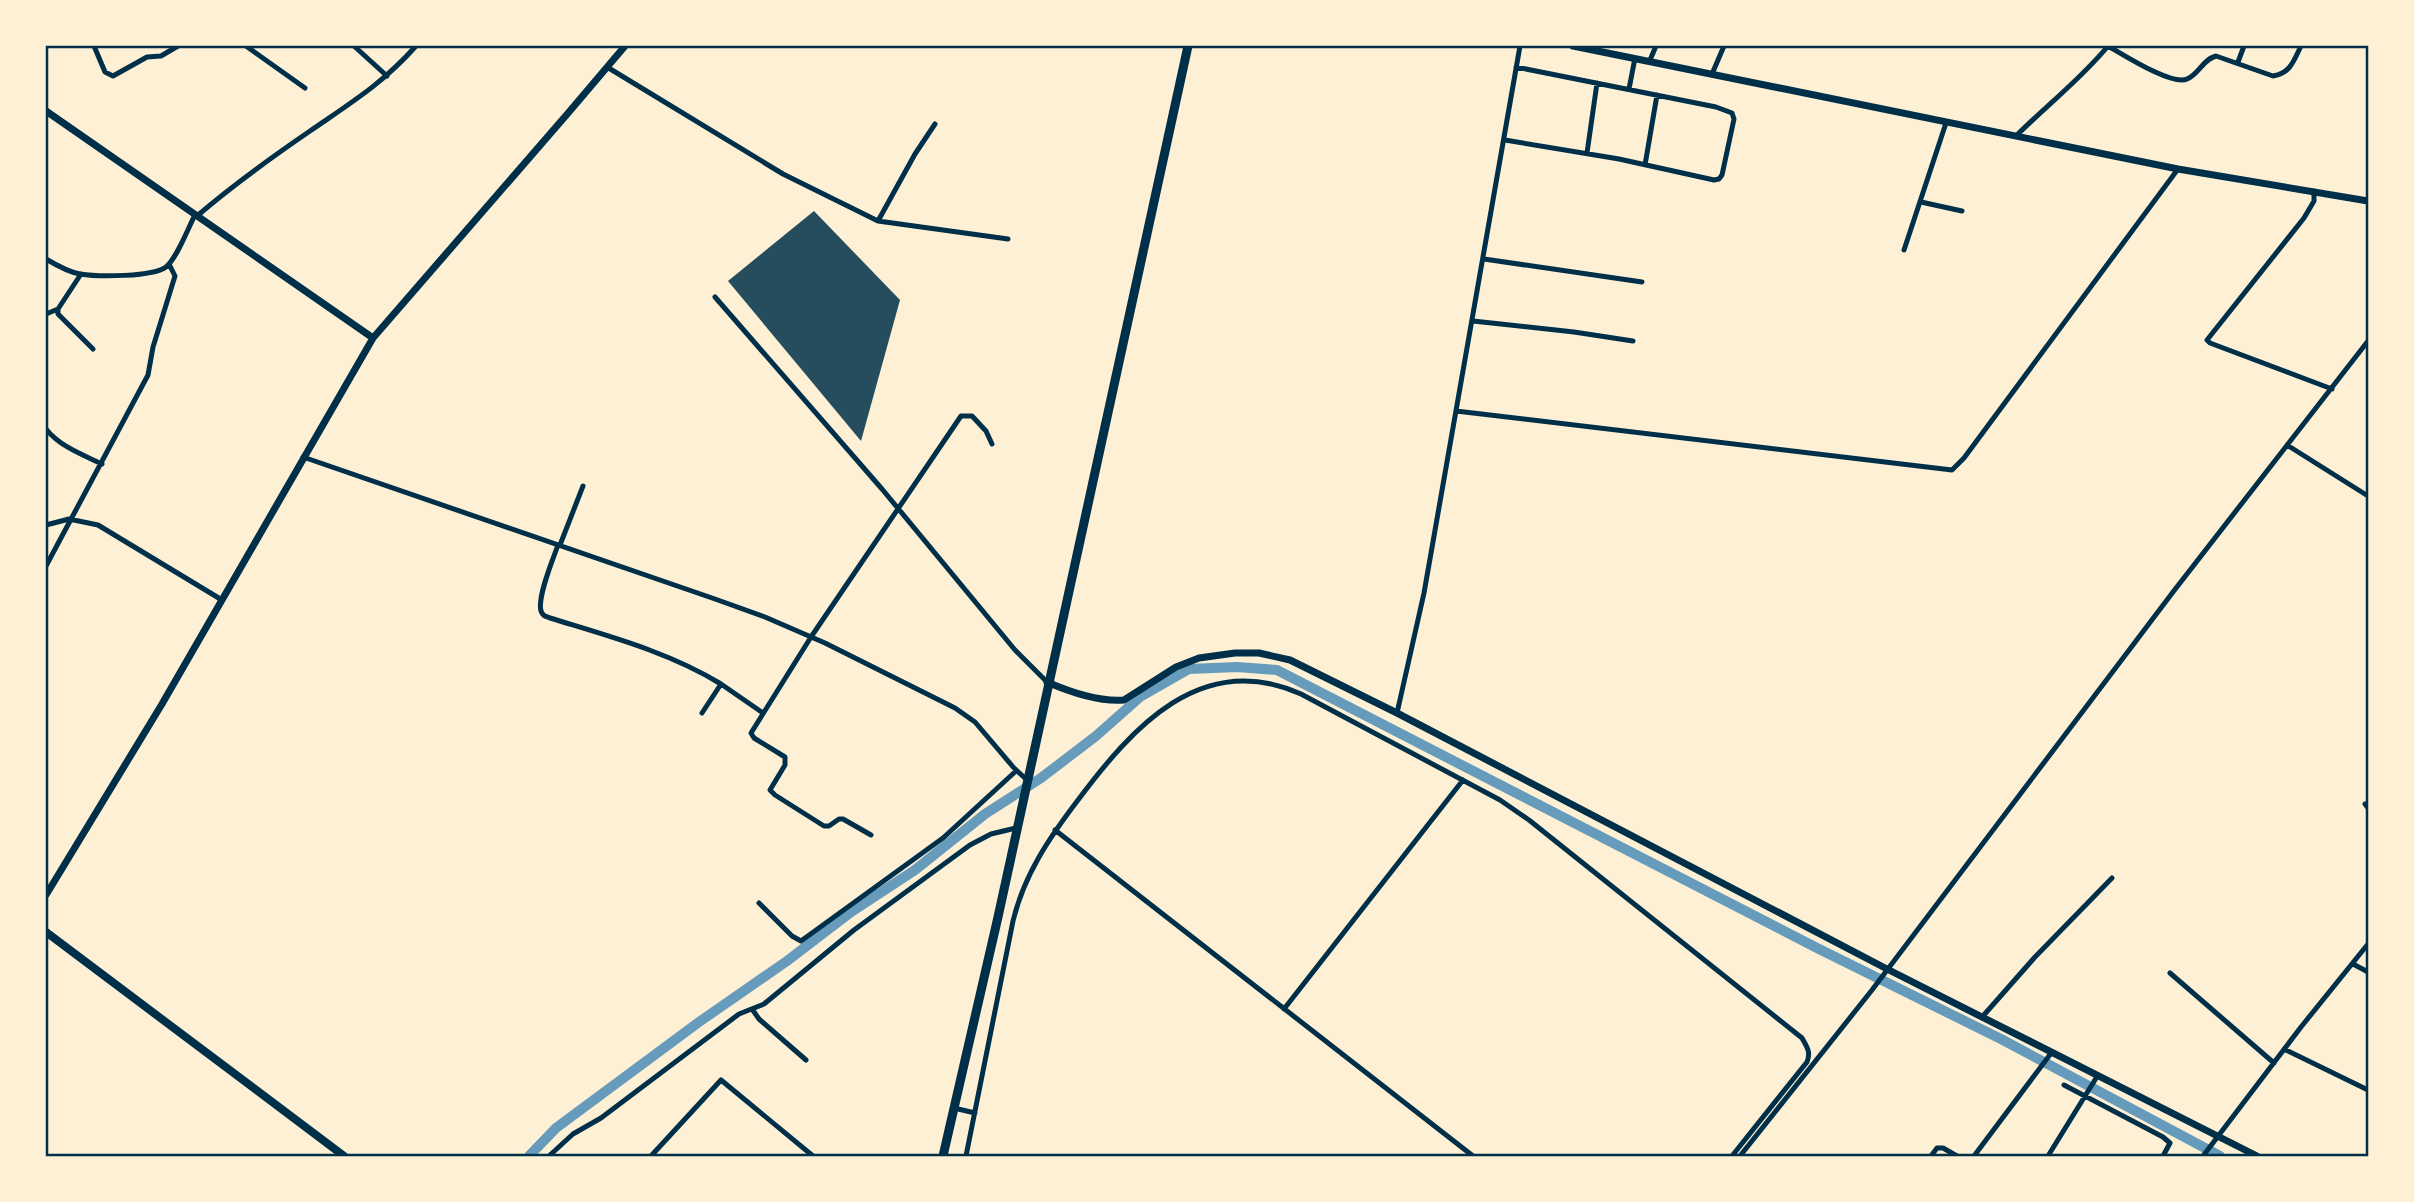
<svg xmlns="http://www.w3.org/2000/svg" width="2414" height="1202" viewBox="0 0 2414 1202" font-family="'Work Sans',sans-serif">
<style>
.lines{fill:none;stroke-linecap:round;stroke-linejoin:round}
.canal{stroke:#669bbc;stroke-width:10}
.building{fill:#264d5e}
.minor{stroke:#003049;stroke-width:5}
.tertiary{stroke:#003049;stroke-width:7}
.secondary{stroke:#003049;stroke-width:8}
.trunk{stroke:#003049;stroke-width:9}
.neatline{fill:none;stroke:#003049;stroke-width:2.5}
</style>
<rect width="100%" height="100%" fill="#fdf0d5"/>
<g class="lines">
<path class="canal" d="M 529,1156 L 556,1128 L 699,1022 L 787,961 L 851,912 L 915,870 L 985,814 L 1041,778 L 1096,736 L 1140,697 L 1189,669 L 1237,667 L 1277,670 L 1817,948 L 2001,1039 L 2220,1156"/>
</g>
<path class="building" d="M 814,211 L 900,300 L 861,441 L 728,281 Z"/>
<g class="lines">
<path class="minor" d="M 94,46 L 105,72 L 113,76 L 147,57 L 161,56 L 178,46
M 246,46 L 305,88
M 354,46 L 387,76
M 2108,46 C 2124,55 2172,86 2187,79 C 2200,73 2202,60 2216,56 L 2273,76 C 2291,73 2294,60 2301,46
M 1650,60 L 1656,46
M 2238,62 L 2244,46
M 607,67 L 783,174 L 878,221 L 1008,239
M 1712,74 L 1724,46
M 1629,89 L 1635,58
M 2016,136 C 2047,105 2081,79 2108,46
M 1505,140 L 1619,159 L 1714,180 L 1719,179 L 1722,175 L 1734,119 L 1732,113 L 1716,107 L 1516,67
M 1587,153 L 1597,83
M 1645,165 L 1657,95
M 2314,191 L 2314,201 L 2304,218 L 2207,340 L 2210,343 L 2332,389
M 1921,202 L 1962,211
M 197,216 C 233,185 272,157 310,131 C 352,102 382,84 416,46
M 878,221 L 915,154 L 935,124
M 1904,250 L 1946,123
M 46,259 C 56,265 68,272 80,274 C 98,277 153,277 166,267 C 177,258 188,228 195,215
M 1484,259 L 1642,282
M 81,274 L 58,309 L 58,314 L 93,349
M 715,297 L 882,489 L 1015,650 L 1047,682
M 46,314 L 58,309
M 1473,321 L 1574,332 L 1633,341
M 1456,411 L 1952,470 L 1964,458 L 2178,169
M 46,429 C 59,446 83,455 102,464
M 2287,445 L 2368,496
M 303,457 L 715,599 L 765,617 L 825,643 L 955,708 L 975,722 L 1014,768 L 1027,780
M 46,525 L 69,519 L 98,525 L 222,600
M 558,545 C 553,559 537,597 541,611 C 543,616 545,616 550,618 C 608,636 669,652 721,684 L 702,713
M 560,545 L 583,486
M 46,566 L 148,375 L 153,347 L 175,276 L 169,264
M 721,684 L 763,713
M 1397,713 L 1424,593 L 1520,46
M 2365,804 L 2368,808
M 1055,830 L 1473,1156
M 871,835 L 843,819 L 839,819 L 829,826 L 824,826 L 775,795 L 770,790 L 785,765 L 785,757 L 754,738 L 751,733 L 811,637 L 961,416 L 972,416 L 986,431 L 992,444
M 759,903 L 792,936 L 801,941 L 943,838 L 1016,771
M 2353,964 L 2368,972
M 2170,973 L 2274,1063
M 752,1009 L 759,1019 L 806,1060
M 1284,1009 L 1463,780
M 1983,1016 L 2035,957 L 2112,878
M 2284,1049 L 2368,1090
M 2064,1085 L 2163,1137 L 2170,1143 L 2163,1156
M 954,1108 L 975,1113
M 549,1156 L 573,1134 L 601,1118 L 739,1014 L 764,1004 L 854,930 L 970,845 L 991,834 L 1016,828
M 651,1156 L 721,1080 L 813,1156
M 966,1156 L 1013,921 C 1024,875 1049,838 1078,800 C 1132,728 1201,649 1301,694 L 1500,800 L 1529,820 L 1802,1038 C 1807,1047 1811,1052 1807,1062 L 1732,1156
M 1740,1156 L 1872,990 L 2173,592 L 2368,341
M 1931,1156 L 1937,1148 L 1943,1148 L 1957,1156
M 1974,1156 L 2052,1052
M 2048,1156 L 2098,1075
M 2203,1156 L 2301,1027 L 2368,944"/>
<path class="tertiary" d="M 1573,46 L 2178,169 L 2368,201
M 46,111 L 373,338
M 1047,682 C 1070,692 1099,702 1124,700 L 1176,667 L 1199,658 L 1235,653 L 1259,653 L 1290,660 L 1397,713 L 1887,969 L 2257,1156
M 46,895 L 162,704 L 373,338 L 569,112 L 625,46"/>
<path class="secondary" d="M 46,932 L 344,1156"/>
<path class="trunk" d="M 943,1156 L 998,917 L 1188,46"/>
</g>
<rect width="2414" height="1202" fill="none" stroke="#fdf0d5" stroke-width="94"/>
<rect x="47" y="47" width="2320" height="1108" class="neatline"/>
</svg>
